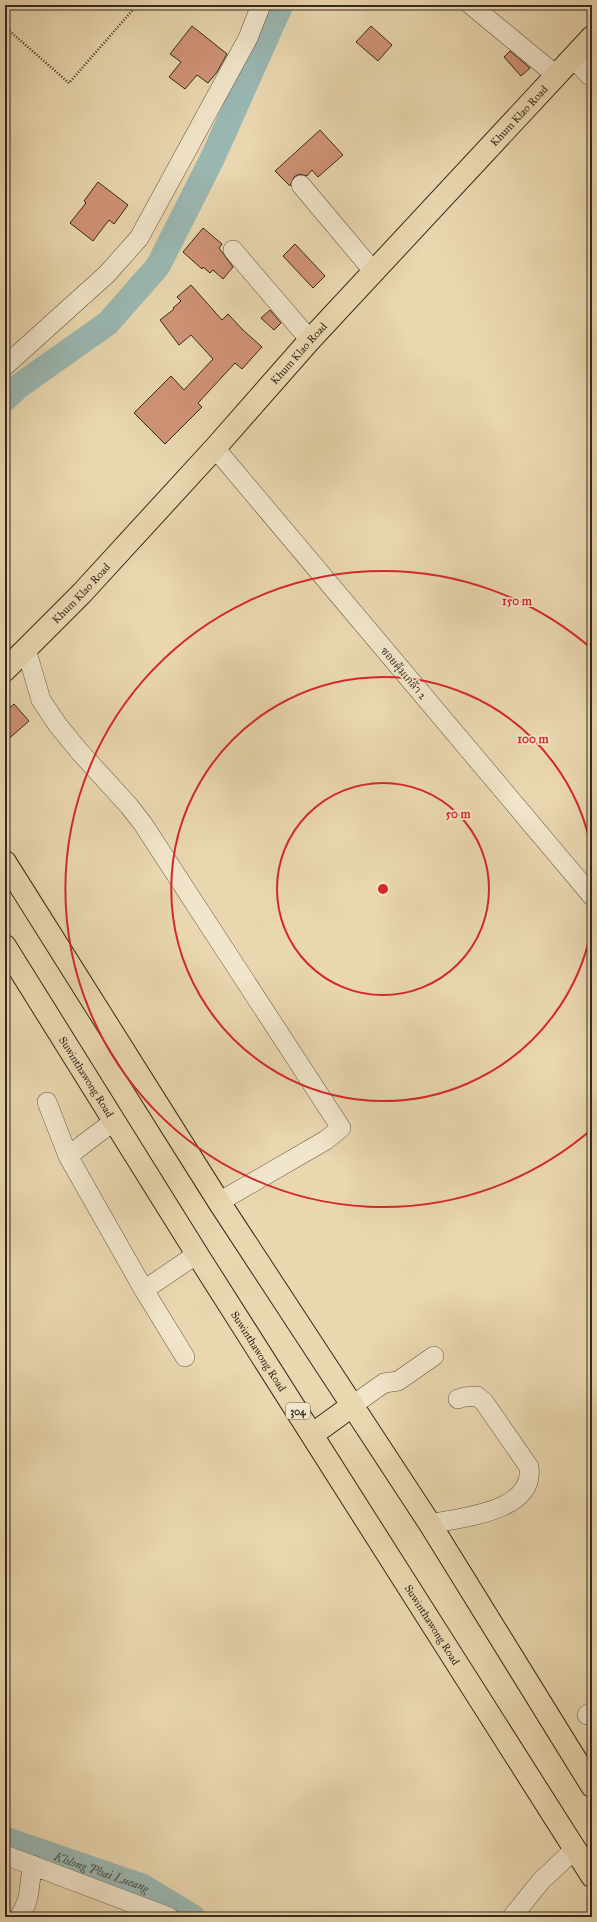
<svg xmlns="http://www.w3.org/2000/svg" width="597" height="1922" viewBox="0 0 597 1922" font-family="'IM FELL Great Primer','Noto Serif Thai',serif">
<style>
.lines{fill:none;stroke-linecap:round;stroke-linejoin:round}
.river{stroke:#9ab8b3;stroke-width:25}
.building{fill:#d09376;stroke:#332920}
.minor-casing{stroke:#615444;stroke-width:20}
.major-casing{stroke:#332920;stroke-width:24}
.highway-casing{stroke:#332920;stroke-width:24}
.path{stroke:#332920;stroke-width:2.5;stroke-dasharray:1 2;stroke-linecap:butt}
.minor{stroke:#f1e5cb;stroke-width:19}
.major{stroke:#ead7af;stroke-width:22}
.highway{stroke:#ead7af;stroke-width:22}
.ring{fill:none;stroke:#d62828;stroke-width:2}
.labels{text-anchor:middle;stroke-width:3.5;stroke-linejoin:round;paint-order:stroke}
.shield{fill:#f1e5cb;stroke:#6c6153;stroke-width:1}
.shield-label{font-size:10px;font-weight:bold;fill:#332920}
.street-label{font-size:11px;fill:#332920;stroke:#f1e5cb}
.water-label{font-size:12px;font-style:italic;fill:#4d4d45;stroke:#f1e5cb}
.centre{fill:#d62828;stroke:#f1e5cb;stroke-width:2}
.ring-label{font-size:12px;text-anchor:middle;font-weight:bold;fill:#d62828;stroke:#f1e5cb;stroke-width:3.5;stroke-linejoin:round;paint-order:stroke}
</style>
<rect width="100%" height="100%" fill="#ead7af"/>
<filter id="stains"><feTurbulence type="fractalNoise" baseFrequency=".005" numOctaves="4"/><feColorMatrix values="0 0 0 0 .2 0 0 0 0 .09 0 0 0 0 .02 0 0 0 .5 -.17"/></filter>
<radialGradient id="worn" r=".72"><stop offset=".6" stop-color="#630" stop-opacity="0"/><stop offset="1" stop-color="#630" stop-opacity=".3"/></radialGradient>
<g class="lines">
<g class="river">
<path d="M 5,399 L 19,386 L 108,323 L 158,266 L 213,157 L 281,5"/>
<path id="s1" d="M 5,1839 L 142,1886 L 193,1917"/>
</g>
</g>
<path class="building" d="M 192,26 L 227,54 L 217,72 L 208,83 L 197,75 L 185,89 L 169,77 L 181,62 L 170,54 Z
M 371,26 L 392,45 L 378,61 L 356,42 Z
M 510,51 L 530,68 L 521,76 L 504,57 Z
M 320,130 L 343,155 L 318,177 L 312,170 L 307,176 L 299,174 L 294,177 L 290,186 L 275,171 Z
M 98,182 L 128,205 L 114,224 L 109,220 L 93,241 L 70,223 L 86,203 L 84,201 Z
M 203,228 L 222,244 L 219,248 L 233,267 L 223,279 L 213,270 L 210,273 L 203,267 L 202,269 L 183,252 Z
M 295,244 L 325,276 L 313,288 L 283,256 Z
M 191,285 L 222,320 L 228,314 L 243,330 L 262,347 L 242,369 L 235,363 L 198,403 L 202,407 L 165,444 L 134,413 L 171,376 L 184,390 L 213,359 L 191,335 L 179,345 L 160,320 L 174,309 L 173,308 L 181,301 L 177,297 Z
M 270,310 L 281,323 L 274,330 L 261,318 Z
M 14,704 L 29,721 L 5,742 L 5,712 Z"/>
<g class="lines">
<defs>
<path id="minor" d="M 471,5 L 557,76
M 573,58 L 590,76
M 301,185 L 374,272
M 233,250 L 310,340
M 5,366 L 107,274 L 139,238 L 248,38 L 261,5
M 215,448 L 592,896
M 26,649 L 41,700 L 57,724 L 79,751 L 129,806 L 143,824 L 341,1128 L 326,1140 L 219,1202
M 47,1102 L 68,1156 L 144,1290 L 185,1357
M 68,1156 L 114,1121
M 144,1290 L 197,1254
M 353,1405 L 384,1383 L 398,1381 L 434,1356
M 430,1524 C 462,1517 535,1512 529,1467 L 484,1402 L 477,1396 L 464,1397 L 458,1399
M 587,1715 L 592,1712
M 5,1855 L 169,1917
M 19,1917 C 32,1898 28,1886 33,1865
M 512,1917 L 541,1881 L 575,1849"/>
<g id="major">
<path id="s2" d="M 5,670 L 82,593 L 215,448 L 310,340 L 592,37"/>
</g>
<g id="highway">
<path d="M 5,862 L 219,1202 L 430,1524 L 592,1786"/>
<path id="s3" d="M 5,946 L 197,1254 L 592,1876"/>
<path d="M 313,1434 L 353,1405"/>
</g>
</defs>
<use href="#minor" class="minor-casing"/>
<use href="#major" class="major-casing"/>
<use href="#highway" class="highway-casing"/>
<path class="path" d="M 5,27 L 69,83 L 137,5"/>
<use href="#minor" class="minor"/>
<use href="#major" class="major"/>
<use href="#highway" class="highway"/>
</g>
<g class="ring">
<circle cx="383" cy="889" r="106"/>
<path d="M592 926A212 212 0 1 1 592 852"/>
<path d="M592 1129A318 318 0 1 1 592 649"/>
</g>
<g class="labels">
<rect class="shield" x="286" y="1403" width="24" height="16" rx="3"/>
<g class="shield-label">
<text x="298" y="1415">304</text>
</g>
<g class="street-label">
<text dy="4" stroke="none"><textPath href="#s2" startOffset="756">Khum Klao Road</textPath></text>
<text dy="4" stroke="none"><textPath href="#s2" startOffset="432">Khum Klao Road</textPath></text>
<text dy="4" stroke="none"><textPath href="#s2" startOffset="108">Khum Klao Road</textPath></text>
<text transform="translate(404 673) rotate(50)" y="4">ซอยคุ้มเกล้า 2</text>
<text dy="4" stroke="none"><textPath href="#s3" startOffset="154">Suwinthawong Road</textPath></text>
<text dy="4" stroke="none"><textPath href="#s3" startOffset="478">Suwinthawong Road</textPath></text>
<text dy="4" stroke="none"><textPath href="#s3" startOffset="802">Suwinthawong Road</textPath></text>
</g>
<g class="water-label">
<text dy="4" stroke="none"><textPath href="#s1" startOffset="102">Khlong Phai Lueang</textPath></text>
</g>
</g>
<circle cx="383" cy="889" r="6" class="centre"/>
<g class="ring-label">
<text x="517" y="605">150 m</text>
<text x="533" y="743">100 m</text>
<text x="458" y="818">50 m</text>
</g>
<rect width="597" height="1922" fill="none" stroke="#ead7af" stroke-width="20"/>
<rect x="6" y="6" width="585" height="1910" fill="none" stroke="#332920" stroke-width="2"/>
<rect x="10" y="10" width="577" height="1902" fill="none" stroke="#332920"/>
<rect width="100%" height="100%" filter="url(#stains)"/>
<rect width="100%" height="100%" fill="url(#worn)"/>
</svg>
